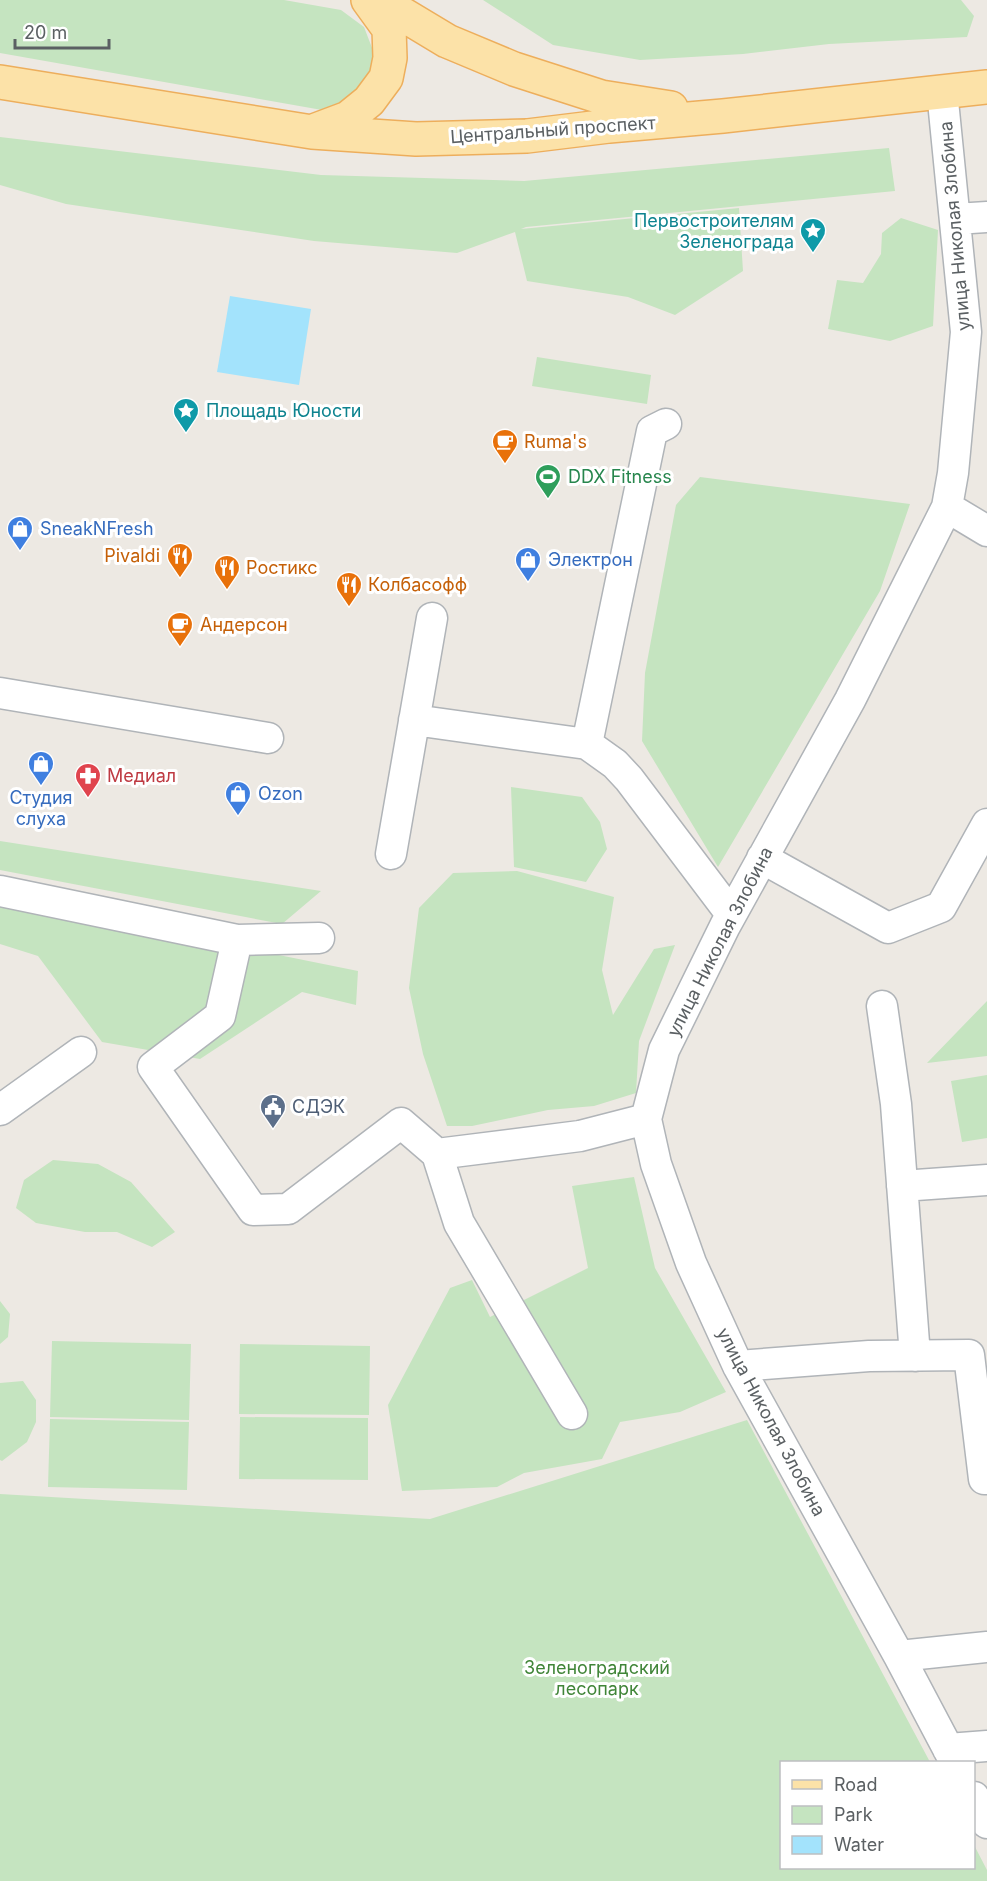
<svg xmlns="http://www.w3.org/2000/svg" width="987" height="1881" viewBox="0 0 987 1881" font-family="Inter,sans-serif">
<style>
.green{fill:#c5e4c0}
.water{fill:#a3e3fc}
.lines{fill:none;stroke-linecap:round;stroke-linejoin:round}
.minor-casing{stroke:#b0b4b8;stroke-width:33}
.major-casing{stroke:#edae5c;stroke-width:36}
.minor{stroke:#fff;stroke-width:30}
.major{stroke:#fce2a8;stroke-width:33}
.labels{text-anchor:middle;stroke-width:6;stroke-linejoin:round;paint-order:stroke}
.street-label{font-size:18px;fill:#5b6063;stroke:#fff}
.culture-label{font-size:18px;fill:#0d838f;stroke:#fff;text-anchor:end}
.food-label{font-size:18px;fill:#c56008;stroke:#fff;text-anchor:start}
.leisure-label{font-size:18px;fill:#27864d;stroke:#fff;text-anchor:start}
.shop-label{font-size:18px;fill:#366cbe;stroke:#fff;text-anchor:start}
.health-label{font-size:18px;fill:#be3a42;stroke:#fff;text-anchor:start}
.service-label{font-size:18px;fill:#4e5e75;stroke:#fff;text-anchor:start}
.park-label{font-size:18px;fill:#408538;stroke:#fff}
</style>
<rect width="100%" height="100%" fill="#ede9e3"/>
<path class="green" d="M 0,0 L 284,0 L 341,10 L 364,27 L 374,53 L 372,81 L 339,113 L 0,53 Z
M 483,0 L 961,0 L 974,16 L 967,37 L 829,44 L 743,54 L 640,60 L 553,45 Z
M 0,137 L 321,175 L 524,181 L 889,148 L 895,191 L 526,227 L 521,229 L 739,208 L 743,271 L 675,315 L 628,297 L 527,281 L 515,232 L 457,253 L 314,241 L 66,204 L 0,185 Z
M 901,218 L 938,230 L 933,326 L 890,341 L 828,329 L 837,280 L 863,283 L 881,254 L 882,233 Z
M 537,357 L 651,375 L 647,404 L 532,386 Z
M 700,477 L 910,504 L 880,591 L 718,867 L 642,741 L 645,673 L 676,505 Z
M 511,787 L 582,797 L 600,822 L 607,849 L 586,882 L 514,867 Z
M 0,841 L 321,891 L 282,924 L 0,870 Z
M 517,871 L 614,897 L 602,970 L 613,1015 L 654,949 L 675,945 L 639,1041 L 636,1093 L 594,1106 L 548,1110 L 472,1126 L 447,1126 L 423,1054 L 409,988 L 419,908 L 453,873 Z
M 0,899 L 358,971 L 356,1005 L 302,992 L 200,1059 L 102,1042 L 38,956 L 0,944 Z
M 987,1001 L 987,1056 L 927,1063 Z
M 987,1075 L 987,1138 L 962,1142 L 951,1081 Z
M 53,1160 L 98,1164 L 131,1182 L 175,1232 L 152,1247 L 117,1232 L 85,1232 L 36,1223 L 16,1208 L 24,1180 Z
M 634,1177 L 655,1268 L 726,1392 L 680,1412 L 620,1422 L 602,1459 L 524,1473 L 497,1487 L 402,1491 L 388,1405 L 450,1288 L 472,1280 L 490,1317 L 588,1268 L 572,1186 Z
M 0,1301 L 10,1314 L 8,1337 L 0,1344 Z
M 52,1341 L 191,1344 L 189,1420 L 50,1417 Z
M 240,1344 L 370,1346 L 369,1415 L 239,1414 Z
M 23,1381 L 36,1400 L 36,1422 L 27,1442 L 2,1461 L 0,1460 L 0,1383 Z
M 240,1417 L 368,1418 L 368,1480 L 239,1479 Z
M 50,1419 L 189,1422 L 187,1490 L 48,1487 Z
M 747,1420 L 930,1762 L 782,1762 L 782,1868 L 974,1868 L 974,1845 L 987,1870 L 987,1881 L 0,1881 L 0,1494 L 430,1519 Z"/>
<path class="water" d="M 230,296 L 311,309 L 299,385 L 217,372 Z"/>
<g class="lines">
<defs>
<path id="minor" d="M 942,91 L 966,332 L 953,473 L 947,507 L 850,700 L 725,926 L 664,1050 L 646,1119 L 656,1164 L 691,1263 L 738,1366 L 899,1656 L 955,1762
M 956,219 L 987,217
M 947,507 L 987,531
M 0,693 L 268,738
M 414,720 L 587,744 L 615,764 L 629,779 L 731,914
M 587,744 L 652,431 L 666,424
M 391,854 L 432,618
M 762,858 L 888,928 L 941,907 L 987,824
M 0,891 L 237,940 L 319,938
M 237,940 L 220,1016 L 153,1067 L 253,1210 L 288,1209 L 401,1123 L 437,1154 L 459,1223 L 572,1414
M 882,1006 L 896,1104 L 915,1356
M 0,1110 L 81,1052
M 437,1154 L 580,1136 L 646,1119
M 902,1186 L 987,1180
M 738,1366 L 869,1356 L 969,1355 L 984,1479 L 987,1479
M 899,1656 L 987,1647
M 948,1749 L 987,1746
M 974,1797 L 987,1823"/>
<path id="major" d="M 379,0 L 447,41 L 514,69 L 601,97 L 671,108
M 0,82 L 312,132 L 416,139 L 527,136 L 609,126 L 723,116 L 987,87
M 316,130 L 348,118 L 369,101 L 386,78 L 390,58 L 389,29 L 368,0"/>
</defs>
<use href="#minor" class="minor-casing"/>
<use href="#major" class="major-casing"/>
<use href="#minor" class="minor"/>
<use href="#major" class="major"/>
</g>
<defs>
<symbol id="sight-pin" viewBox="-11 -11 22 30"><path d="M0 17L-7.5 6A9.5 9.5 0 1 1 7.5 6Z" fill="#0f9aa8" stroke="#fff"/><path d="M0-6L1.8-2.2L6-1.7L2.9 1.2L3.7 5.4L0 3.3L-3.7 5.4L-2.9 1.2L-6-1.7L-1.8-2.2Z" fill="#fff"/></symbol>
<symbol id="cafe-pin" viewBox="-11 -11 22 30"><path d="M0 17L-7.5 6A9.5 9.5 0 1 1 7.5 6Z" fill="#e8710a" stroke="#fff"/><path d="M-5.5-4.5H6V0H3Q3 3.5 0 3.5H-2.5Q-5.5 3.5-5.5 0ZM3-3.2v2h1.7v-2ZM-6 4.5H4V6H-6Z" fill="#fff"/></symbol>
<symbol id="stadium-pin" viewBox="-11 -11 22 30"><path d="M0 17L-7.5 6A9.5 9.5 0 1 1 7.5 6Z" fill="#2e9e5b" stroke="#fff"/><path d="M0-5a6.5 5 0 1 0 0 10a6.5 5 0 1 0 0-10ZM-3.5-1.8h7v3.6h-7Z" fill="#fff"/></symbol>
<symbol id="shop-pin" viewBox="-11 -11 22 30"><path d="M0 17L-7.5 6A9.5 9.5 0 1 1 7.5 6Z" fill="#3f7fe0" stroke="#fff"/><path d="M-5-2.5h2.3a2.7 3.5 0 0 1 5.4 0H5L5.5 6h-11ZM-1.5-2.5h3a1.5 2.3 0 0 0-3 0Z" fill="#fff"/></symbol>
<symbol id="restaurant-pin" viewBox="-11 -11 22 30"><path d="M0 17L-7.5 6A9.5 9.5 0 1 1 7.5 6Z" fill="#e8710a" stroke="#fff"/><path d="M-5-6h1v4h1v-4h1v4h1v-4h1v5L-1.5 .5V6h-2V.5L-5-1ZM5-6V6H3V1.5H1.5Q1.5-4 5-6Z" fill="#fff"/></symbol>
<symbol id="pharmacy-pin" viewBox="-11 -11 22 30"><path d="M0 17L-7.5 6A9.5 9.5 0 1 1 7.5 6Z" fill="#e0444e" stroke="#fff"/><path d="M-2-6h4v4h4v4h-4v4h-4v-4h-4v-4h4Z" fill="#fff"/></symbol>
<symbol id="civic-pin" viewBox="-11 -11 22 30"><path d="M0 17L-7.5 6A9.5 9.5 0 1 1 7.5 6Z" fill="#5c6f8a" stroke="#fff"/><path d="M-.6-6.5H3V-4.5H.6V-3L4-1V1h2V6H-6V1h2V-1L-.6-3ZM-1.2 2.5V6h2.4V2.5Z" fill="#fff"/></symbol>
</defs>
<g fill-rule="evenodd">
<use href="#sight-pin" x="798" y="216" width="30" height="40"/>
<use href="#sight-pin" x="171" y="396" width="30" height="40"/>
<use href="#cafe-pin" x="490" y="427" width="30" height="40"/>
<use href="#stadium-pin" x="533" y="462" width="30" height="40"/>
<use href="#shop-pin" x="5" y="514" width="30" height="40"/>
<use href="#restaurant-pin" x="165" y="541" width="30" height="40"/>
<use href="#shop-pin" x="513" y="545" width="30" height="40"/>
<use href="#restaurant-pin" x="212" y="553" width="30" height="40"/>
<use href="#restaurant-pin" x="334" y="570" width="30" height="40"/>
<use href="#cafe-pin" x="165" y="610" width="30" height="40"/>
<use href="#shop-pin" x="26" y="749" width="30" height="40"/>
<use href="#pharmacy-pin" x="73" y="761" width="30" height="40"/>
<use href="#shop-pin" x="223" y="779" width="30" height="40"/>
<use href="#civic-pin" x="258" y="1092" width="30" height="40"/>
</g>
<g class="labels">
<g class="street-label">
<text transform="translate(553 130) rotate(-4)" y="6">Центральный проспект</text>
<text transform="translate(955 226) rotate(-95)" y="6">улица Николая Злобина</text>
<text transform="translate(720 942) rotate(-63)" y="6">улица Николая Злобина</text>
<text transform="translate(771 1422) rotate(62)" y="6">улица Николая Злобина</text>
</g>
<g class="culture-label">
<text x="794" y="227">Первостроителям<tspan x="794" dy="21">Зеленограда</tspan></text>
<text x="206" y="417" text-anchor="start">Площадь Юности</text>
</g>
<g class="food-label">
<text x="524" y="448">Ruma's</text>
<text x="160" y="562" text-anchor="end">Pivaldi</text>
<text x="246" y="574">Ростикс</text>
<text x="368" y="591">Колбасофф</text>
<text x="200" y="631">Андерсон</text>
</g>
<g class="leisure-label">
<text x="568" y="483">DDX Fitness</text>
</g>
<g class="shop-label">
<text x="40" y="535">SneakNFresh</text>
<text x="548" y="566">Электрон</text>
<text x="258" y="800">Ozon</text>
<text x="41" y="804" text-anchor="middle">Студия<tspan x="41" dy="21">слуха</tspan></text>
</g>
<g class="health-label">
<text x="107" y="782">Медиал</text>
</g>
<g class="service-label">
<text x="292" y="1113">СДЭК</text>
</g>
<g class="park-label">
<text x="597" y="1674">Зеленоградский<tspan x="597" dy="21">лесопарк</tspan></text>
</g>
</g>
<rect x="780" y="1761" width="195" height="108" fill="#ffffff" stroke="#bdbfc1" stroke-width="1.5"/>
<rect x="792" y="1780" width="30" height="9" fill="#fce2a8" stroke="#bdbfc1" stroke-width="1.5"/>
<text x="834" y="1791" font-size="18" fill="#5b6063">Road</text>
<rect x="792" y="1806" width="30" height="18" fill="#c5e4c0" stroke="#bdbfc1" stroke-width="1.5"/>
<text x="834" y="1821" font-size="18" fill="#5b6063">Park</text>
<rect x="792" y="1836" width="30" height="18" fill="#a3e3fc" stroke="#bdbfc1" stroke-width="1.5"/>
<text x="834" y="1851" font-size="18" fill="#5b6063">Water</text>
<path d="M15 39v9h94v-9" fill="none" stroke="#5b6063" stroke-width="3"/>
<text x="24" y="39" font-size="18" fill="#5b6063" stroke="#ffffff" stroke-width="4.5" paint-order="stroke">20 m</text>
</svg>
